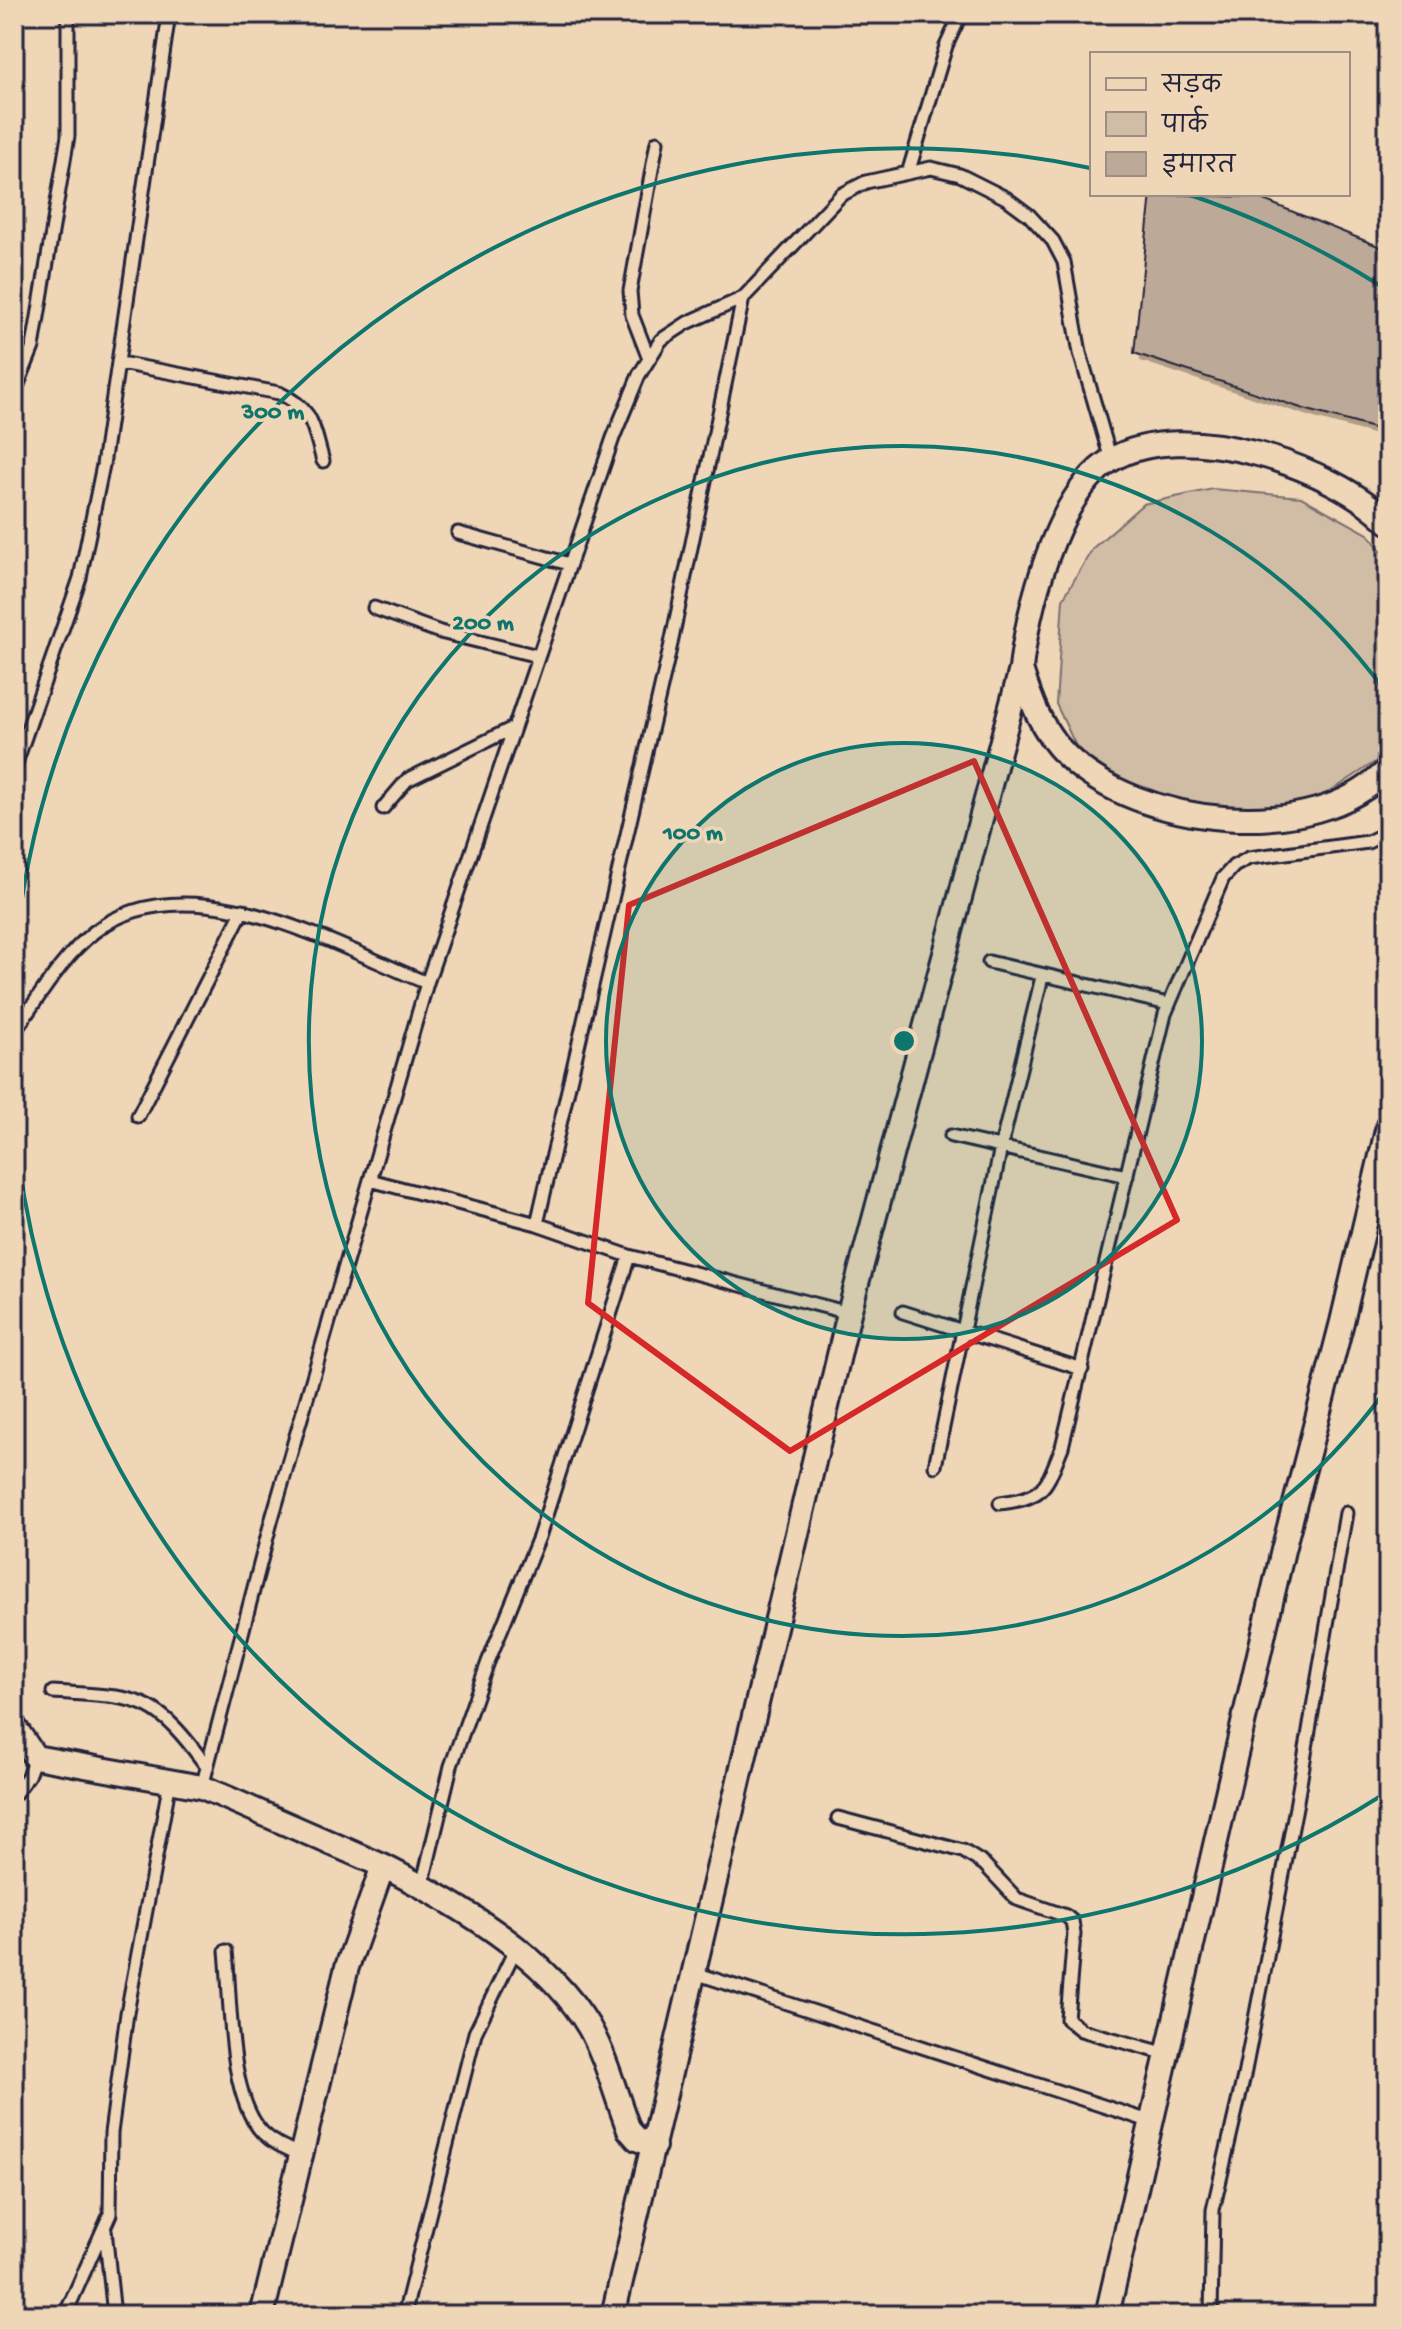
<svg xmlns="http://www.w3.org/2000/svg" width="1402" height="2329" viewBox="0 0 1402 2329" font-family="'Gochi Hand','Playpen Sans Deva',sans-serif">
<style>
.green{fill:#d1bca5;stroke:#7a6f70;stroke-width:2}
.building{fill:#bca998;stroke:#22223b;stroke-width:2;filter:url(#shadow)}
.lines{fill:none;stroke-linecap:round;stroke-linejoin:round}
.lane-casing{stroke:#22223b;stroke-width:17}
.street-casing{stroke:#22223b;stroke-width:28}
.lane{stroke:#efd6b7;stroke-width:11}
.street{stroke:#efd6b7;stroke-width:22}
.marked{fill:none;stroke:#d62828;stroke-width:6;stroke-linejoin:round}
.ring{fill:none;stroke:#0f766e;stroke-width:4}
.centre{fill:#0f766e;stroke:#efd6b7;stroke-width:4}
.ring-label{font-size:24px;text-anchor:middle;font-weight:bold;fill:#0f766e;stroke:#efd6b7;stroke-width:7;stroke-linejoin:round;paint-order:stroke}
</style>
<defs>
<filter id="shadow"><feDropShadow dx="7" dy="7" stdDeviation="0" flood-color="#0004"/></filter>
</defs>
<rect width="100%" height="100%" fill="#efd6b7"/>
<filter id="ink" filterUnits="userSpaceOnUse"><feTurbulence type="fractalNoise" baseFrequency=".0125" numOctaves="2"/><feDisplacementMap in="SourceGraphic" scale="16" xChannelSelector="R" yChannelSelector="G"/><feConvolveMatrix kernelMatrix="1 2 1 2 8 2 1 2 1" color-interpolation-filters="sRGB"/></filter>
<g filter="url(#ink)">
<path class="green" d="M 1213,489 L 1301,497 L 1368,534 L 1388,559 L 1388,748 L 1381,758 L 1313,803 L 1200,812 L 1148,799 L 1081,757 L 1056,704 L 1063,599 L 1093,548 L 1143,504 Z"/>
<path class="building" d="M 1151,194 L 1256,197 L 1388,250 L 1388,432 L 1304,409 L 1134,353 Z"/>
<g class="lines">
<defs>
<path id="lane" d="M 909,170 L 946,46 L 961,14
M 649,359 L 632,315 L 630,291 L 657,142
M 120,363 L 279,393 C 314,409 313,427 323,461
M 14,394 L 33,347 L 68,136 L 68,14
M 458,533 L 569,564
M 374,608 L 440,632 L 538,656
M 14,769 L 80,578 L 103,465 L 169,14
M 383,808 L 407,780 L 513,728
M 989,962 L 1168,1004
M 14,1032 C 38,999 62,957 94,932 C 188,860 334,945 427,983
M 138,1116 L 243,910
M 951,1136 L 1127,1176
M 370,1180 L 537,1224 L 629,1256 L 849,1313
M 537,1224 L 671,644 L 743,298
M 903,1312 L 1082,1369
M 935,1466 L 1001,1147 L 1042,977
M 1000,1503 C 1046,1498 1046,1486 1062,1447 L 1165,1014 L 1223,878 L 1234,866 L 1249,858 L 1368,842 L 1388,832
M 53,1692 C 141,1698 153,1693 207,1767
M 202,1787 L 271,1522 L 427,983 L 613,438 L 639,375 L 661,340 L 687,323 L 743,298 L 841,195 L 866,182 L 931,168 L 960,175 L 1006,198 L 1029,215 L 1053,241 L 1064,262 L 1080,353 L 1111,460
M 14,1795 L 28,1776 L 35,1757
M 838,1818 L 963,1851 L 984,1864 L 1017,1899 L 1066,1916 L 1072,1921 L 1074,1934 L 1067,2019 L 1081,2030 L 1167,2054
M 422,1886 L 451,1766 L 488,1662 L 539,1537 L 629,1256
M 226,1951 C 231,1999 228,2098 263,2133 C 274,2144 288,2149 301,2155
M 695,1973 L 1152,2122
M 105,2230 L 114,2315
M 65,2315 L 110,2214 L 111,2133 L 127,2013 L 170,1781
M 404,2315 L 475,2033 L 516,1948
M 1211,2315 L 1213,2210 L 1244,2076 L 1296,1807 L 1346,1513"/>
<path id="street" d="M 1021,669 C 1031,701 1041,730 1066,755 C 1137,826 1314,848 1388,769
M 14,1726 L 35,1757 L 202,1787 L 383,1866
M 262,2315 L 347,1967 L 383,1866 C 456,1903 546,1955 589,2027 C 607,2059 616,2097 629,2130 L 637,2139 L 654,2146
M 613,2315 L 849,1313 L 1021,669 C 1027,610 1057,493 1111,460 C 1183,416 1333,466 1388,522
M 1107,2315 L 1283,1550 L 1342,1322 L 1388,1126"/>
</defs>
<use href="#lane" class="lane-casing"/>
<use href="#street" class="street-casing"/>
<use href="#lane" class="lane"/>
<use href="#street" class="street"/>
</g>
</g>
<path class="marked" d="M 974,761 L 1177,1220 L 790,1451 L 588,1303 L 629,905 Z"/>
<circle cx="904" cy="1041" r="298" fill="#0f766e" fill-opacity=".12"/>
<g class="ring">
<circle cx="904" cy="1041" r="298"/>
<path d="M1385 1391A595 595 0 1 1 1385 691"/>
<path d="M1384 1794A893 893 0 0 1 14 1119M14 963A893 893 0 0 1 1090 168M1187 194A893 893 0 0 1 1384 288"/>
</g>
<circle cx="904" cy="1041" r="12" class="centre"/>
<g class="ring-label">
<text x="273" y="418">300 m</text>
<text x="483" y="629">200 m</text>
<text x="693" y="839">100 m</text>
</g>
<rect width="1402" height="2329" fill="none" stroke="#efd6b7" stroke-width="48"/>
<rect x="24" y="24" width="1354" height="2281" fill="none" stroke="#22223b" stroke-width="3" filter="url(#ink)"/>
<rect x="1090" y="52" width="260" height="144" fill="#efd6b7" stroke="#9d8e85" stroke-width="2"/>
<rect x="1106" y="78" width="40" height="12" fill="#efd6b7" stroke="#9d8e85" stroke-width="2"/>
<text x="1162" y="92" font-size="24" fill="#22223b">सड़क</text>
<rect x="1106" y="112" width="40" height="24" fill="#d1bca5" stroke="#9d8e85" stroke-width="2"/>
<text x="1162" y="132" font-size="24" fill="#22223b">पार्क</text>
<rect x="1106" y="152" width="40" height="24" fill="#bca998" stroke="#9d8e85" stroke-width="2"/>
<text x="1162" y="172" font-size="24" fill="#22223b">इमारत</text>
</svg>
